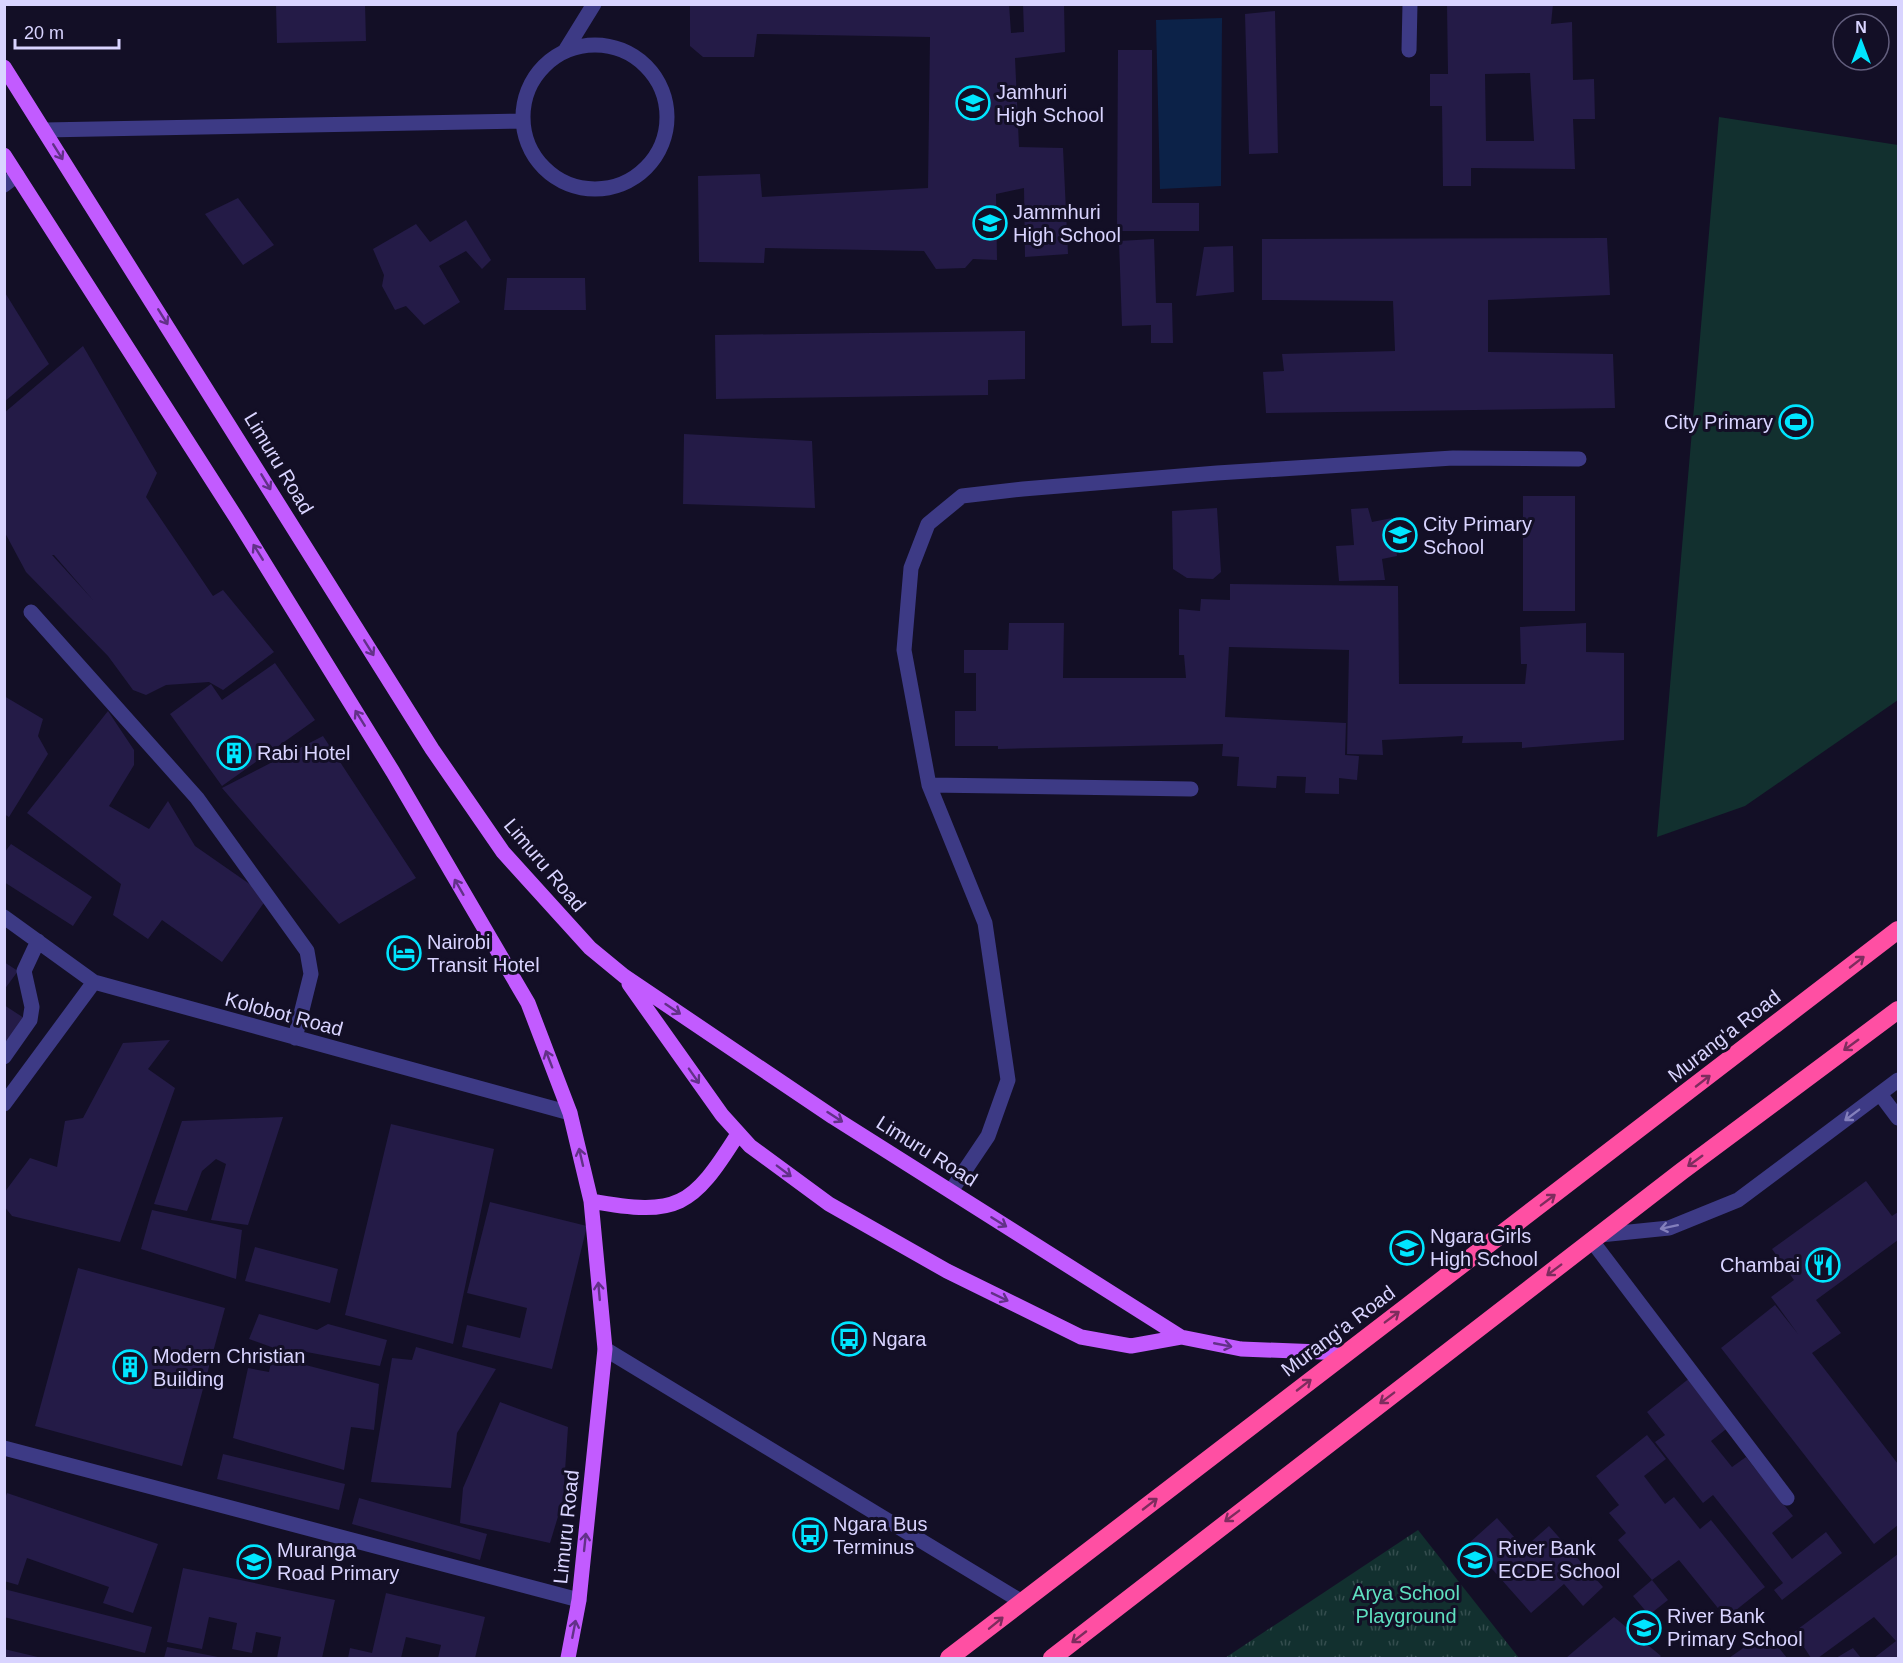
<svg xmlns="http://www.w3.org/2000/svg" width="1903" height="1663" viewBox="0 0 1903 1663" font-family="Arial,sans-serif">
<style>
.grass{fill:#12302f}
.park{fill:url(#park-tufts)}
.water{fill:#0c2248}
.building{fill:#241b47;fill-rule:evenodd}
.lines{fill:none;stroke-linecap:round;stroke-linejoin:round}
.minor{stroke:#3d3a85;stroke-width:15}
.major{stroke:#c25bff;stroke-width:15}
.highway{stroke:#ff4fa3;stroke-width:18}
.oneway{stroke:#623188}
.oneway2{stroke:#7d2c5e}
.oneway3{stroke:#837fbc}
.labels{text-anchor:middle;stroke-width:6;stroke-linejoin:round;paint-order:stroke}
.poi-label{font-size:20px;fill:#d9d4ff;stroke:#130f26;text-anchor:start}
.street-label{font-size:20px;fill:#d9d4ff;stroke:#130f26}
.park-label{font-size:20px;fill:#5fe0c0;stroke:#130f26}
</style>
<defs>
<pattern id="park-tufts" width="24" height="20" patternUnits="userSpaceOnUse" patternTransform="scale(1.5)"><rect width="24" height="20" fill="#12302f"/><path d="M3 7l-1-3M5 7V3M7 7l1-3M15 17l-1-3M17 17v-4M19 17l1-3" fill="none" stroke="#344d4e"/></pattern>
</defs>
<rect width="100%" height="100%" fill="#130f26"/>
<path class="grass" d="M 1719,117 L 1898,145 L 1898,700 L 1745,806 L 1657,837 Z"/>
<path class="park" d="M 1418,1530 L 1519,1658 L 1225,1658 Z"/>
<path class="water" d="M 1222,18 L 1221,186 L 1160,189 L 1156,20 Z"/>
<path class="building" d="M 276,4 L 365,4 L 366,41 L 277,43 Z
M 690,4 L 1009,4 L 1011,33 L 1024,32 L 1023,4 L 1064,4 L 1065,52 L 1015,58 L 1019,147 L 1063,148 L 1068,254 L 1025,257 L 1024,188 L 996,194 L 997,260 L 973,259 L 965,268 L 936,269 L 924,251 L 765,248 L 764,263 L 699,262 L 698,176 L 760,174 L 762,197 L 928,188 L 930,37 L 757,34 L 754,57 L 703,57 L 690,46 Z
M 1447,4 L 1553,4 L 1551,24 L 1572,22 L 1573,80 L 1594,79 L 1595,119 L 1573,119 L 1575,169 L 1471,168 L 1471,186 L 1443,186 L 1442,106 L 1430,106 L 1430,74 L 1448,74 ZM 1530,73 L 1534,141 L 1486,141 L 1485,74 Z
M 1275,11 L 1278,153 L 1249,154 L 1245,14 Z
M 1118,50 L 1152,50 L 1152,203 L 1199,203 L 1199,231 L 1117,231 Z
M 238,198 L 274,245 L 243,265 L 205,214 Z
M 466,220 L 491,260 L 482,269 L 466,251 L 439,266 L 460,302 L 424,325 L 406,306 L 395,310 L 382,286 L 384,275 L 373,249 L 416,224 L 430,242 Z
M 1607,238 L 1610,295 L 1488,300 L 1488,352 L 1613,354 L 1615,408 L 1266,413 L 1263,372 L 1284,371 L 1282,354 L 1395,351 L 1393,301 L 1262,300 L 1262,239 Z
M 1154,239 L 1156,303 L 1172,303 L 1173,343 L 1151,343 L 1151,325 L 1122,326 L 1119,241 Z
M 1233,246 L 1234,292 L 1196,296 L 1204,247 Z
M 507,278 L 585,278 L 586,310 L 504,310 Z
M 4,291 L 49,364 L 4,402 Z
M 1025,331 L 1025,379 L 988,380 L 988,395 L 716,399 L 715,335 Z
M 83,346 L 157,473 L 146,497 L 213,596 L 223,590 L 274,652 L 223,690 L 209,682 L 166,685 L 146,695 L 133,690 L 108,656 L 26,572 L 4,531 L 4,413 ZM 52,555 L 54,555 L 93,600 Z
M 684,434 L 812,441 L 815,508 L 683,504 Z
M 1523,496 L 1575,496 L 1575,611 L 1523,611 Z
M 1217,508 L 1221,572 L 1213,579 L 1187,578 L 1173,569 L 1172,511 Z
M 1368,508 L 1372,522 L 1392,518 L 1397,556 L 1382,559 L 1385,580 L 1339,581 L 1336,546 L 1354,545 L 1351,509 Z
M 1230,584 L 1398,586 L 1399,684 L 1525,684 L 1527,664 L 1521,664 L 1520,627 L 1586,623 L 1586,652 L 1624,653 L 1624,740 L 1522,748 L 1522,742 L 1462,743 L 1463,736 L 1382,740 L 1383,755 L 1347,754 L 1349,650 L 1229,647 L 1225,717 L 1346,723 L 1345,755 L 1359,756 L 1357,780 L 1339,778 L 1339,794 L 1305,793 L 1306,777 L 1277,776 L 1276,788 L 1237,786 L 1239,757 L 1222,756 L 1223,744 L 998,749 L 998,746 L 955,746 L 955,711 L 976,711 L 976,673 L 964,673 L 964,650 L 1008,650 L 1009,623 L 1064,623 L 1063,678 L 1186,678 L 1184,655 L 1179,655 L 1179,609 L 1200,611 L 1201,599 L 1230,600 Z
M 275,663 L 315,720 L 222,786 L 170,714 L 211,684 L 222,700 Z
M 4,696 L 43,719 L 38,736 L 48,754 L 9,817 L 4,814 Z
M 108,711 L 134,750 L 134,765 L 109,806 L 149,829 L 168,801 L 195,846 L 268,897 L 222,962 L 162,920 L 148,939 L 113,915 L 121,884 L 27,813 Z
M 323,736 L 416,878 L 339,924 L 222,788 Z
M 11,844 L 92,897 L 73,926 L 4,882 L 4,853 Z
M 4,962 L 18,971 L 4,990 Z
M 4,1005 L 24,1018 L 4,1045 Z
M 170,1040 L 148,1069 L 175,1088 L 120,1242 L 12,1216 L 4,1206 L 4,1193 L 30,1158 L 57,1167 L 65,1121 L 83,1118 L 123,1043 Z
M 283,1117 L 248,1225 L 211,1220 L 226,1164 L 216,1159 L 202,1171 L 187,1211 L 154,1204 L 182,1121 Z
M 391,1124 L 494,1149 L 453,1344 L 345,1315 Z
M 1866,1181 L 1892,1216 L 1898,1212 L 1898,1240 L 1816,1300 L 1841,1333 L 1812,1353 L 1898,1464 L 1898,1525 L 1874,1544 L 1721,1348 L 1775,1305 L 1798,1334 L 1771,1297 L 1794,1280 L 1772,1249 Z
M 490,1202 L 587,1226 L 552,1369 L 462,1347 L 467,1325 L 520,1338 L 527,1308 L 467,1293 Z
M 152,1210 L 242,1230 L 236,1279 L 141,1249 Z
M 255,1247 L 338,1269 L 330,1303 L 245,1281 Z
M 78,1268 L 225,1308 L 182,1466 L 35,1426 Z
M 259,1314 L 317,1330 L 328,1324 L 387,1340 L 380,1366 L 291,1349 L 290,1361 L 379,1384 L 374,1430 L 351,1427 L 344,1470 L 233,1438 L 248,1368 L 269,1372 L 274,1348 L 249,1339 Z
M 416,1347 L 496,1369 L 457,1433 L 451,1488 L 371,1482 L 392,1358 L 412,1360 Z
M 1691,1377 L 1730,1426 L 1711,1441 L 1732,1467 L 1746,1457 L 1793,1516 L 1772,1533 L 1792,1559 L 1826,1532 L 1842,1553 L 1782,1600 L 1774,1590 L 1783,1583 L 1713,1495 L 1703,1503 L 1655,1442 L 1665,1435 L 1647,1412 Z
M 500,1402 L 568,1427 L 563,1500 L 550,1543 L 460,1523 L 463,1488 Z
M 1647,1435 L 1666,1459 L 1644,1476 L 1665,1504 L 1674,1497 L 1700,1529 L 1711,1520 L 1765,1587 L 1726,1618 L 1679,1560 L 1652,1580 L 1668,1600 L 1649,1615 L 1633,1596 L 1652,1580 L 1618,1540 L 1626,1533 L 1609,1513 L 1619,1505 L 1596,1476 Z
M 223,1454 L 345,1484 L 339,1510 L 217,1479 Z
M 7,1493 L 158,1544 L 133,1613 L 103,1603 L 109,1587 L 27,1558 L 18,1585 L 4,1581 L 4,1501 Z
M 359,1498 L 487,1534 L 480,1560 L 352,1524 Z
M 1497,1518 L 1524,1548 L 1549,1526 L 1603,1587 L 1583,1606 L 1564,1584 L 1531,1613 L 1469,1543 Z
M 1898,1554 L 1898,1658 L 1874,1658 L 1896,1641 L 1874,1617 L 1818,1658 L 1811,1658 L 1794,1632 Z
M 183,1568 L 335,1600 L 322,1658 L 277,1658 L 281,1637 L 256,1632 L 252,1653 L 232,1649 L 237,1623 L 209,1617 L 202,1649 L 167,1642 Z
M 4,1589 L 152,1627 L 145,1653 L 4,1617 Z
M 386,1593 L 485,1617 L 475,1658 L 438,1658 L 441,1645 L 406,1637 L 401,1658 L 348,1658 L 350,1648 L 372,1653 Z
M 1614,1617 L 1661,1656 L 1659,1658 L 1566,1658 Z
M 1766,1632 L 1787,1658 L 1729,1658 Z
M 167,1647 L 218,1657 L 218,1658 L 164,1658 Z
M 1853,1648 L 1861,1658 L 1836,1658 Z
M 4,1649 L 42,1658 L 4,1658 Z"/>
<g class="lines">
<path class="minor" d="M523 117a72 72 0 1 1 144 0a72 72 0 1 1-144 0Z
M 1409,50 L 1410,4
M 565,51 L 594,4
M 44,130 L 522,121
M 4,185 L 17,175
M 31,612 L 197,798 L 307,951 L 311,974 L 295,1038
M 929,785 L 1191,789
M 4,917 L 94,982 L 570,1113
M 4,1057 L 30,1020 L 32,1007 L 24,971 L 38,941
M 1880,1094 L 1898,1118
M 4,1104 L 94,982
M 951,1191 L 988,1136 L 1008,1080 L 985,923 L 929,785 L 904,650 L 911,568 L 928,524 L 962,496 L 1023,489 L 1217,473 L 1453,458 L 1579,459
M 1600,1235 L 1669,1228 L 1738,1200 L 1898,1080
M 1592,1241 L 1787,1498
M 605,1349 L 1022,1602
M 4,1448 L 579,1600"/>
<path class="major" d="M 4,67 L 432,749 L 503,852 L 590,948 L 624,976 L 833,1117 L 1181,1337 L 1241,1349 L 1346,1353
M 4,155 L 237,519 L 393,772 L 528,1003 L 570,1113 L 591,1201 L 605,1349 L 579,1600 L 568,1658
M 629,984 L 722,1115 L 750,1146 L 829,1204 L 947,1271 L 1081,1337 L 1131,1346 L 1181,1337
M 591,1201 C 678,1217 692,1207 738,1134"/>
<path class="highway" d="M 949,1658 L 1898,930
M 1052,1658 L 1682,1171 L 1898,1010"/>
</g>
<defs><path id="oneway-shaft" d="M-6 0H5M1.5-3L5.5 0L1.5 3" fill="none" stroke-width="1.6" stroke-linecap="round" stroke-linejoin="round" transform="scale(1.5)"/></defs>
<g class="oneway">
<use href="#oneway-shaft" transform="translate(58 152) rotate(58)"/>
<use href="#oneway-shaft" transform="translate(163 317) rotate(58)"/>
<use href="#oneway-shaft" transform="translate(266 482) rotate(59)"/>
<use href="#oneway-shaft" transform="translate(258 552) rotate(-122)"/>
<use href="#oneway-shaft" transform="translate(369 648) rotate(58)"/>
<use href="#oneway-shaft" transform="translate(360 718) rotate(-122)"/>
<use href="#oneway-shaft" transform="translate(459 887) rotate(-120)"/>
<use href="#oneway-shaft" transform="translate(673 1009) rotate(34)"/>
<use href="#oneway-shaft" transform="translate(549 1059) rotate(-111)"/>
<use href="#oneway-shaft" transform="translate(694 1076) rotate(55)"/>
<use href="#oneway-shaft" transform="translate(835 1117) rotate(33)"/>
<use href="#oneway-shaft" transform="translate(581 1157) rotate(-103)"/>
<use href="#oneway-shaft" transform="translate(784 1171) rotate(37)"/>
<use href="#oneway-shaft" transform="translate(999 1222) rotate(32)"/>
<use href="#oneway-shaft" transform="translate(599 1291) rotate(-95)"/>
<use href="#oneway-shaft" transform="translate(1000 1297) rotate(26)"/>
<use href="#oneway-shaft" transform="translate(1223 1345) rotate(11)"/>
<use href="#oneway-shaft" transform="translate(585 1542) rotate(-84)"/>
<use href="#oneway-shaft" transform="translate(574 1629) rotate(-79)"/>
</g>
<g class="oneway2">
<use href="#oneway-shaft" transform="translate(1857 962) rotate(-38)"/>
<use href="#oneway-shaft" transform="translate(1851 1045) rotate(144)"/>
<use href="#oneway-shaft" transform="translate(1703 1081) rotate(-38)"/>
<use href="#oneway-shaft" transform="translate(1695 1161) rotate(144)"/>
<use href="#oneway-shaft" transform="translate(1548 1200) rotate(-37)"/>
<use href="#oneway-shaft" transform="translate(1554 1270) rotate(143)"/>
<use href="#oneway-shaft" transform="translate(1392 1317) rotate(-37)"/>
<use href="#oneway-shaft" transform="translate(1304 1385) rotate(-38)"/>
<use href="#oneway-shaft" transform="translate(1387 1398) rotate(143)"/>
<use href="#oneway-shaft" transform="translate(1150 1504) rotate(-38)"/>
<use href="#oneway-shaft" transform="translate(1232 1516) rotate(143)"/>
<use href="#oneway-shaft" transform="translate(996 1623) rotate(-39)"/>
<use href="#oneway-shaft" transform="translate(1079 1637) rotate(142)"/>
</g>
<g class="oneway3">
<use href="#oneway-shaft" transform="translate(1852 1115) rotate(143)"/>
<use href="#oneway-shaft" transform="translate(1669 1227) rotate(168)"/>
</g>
<defs>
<symbol id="school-ring" viewBox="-11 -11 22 22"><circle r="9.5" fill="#130f26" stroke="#00e5ff" stroke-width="1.5"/><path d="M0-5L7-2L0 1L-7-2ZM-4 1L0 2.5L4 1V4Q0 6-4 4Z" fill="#00e5ff"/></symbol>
<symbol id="stadium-ring" viewBox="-11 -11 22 22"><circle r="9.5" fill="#130f26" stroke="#00e5ff" stroke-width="1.5"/><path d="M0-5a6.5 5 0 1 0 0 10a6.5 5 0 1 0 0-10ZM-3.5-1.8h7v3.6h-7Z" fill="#00e5ff"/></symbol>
<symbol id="building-ring" viewBox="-11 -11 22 22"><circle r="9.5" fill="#130f26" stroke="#00e5ff" stroke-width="1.5"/><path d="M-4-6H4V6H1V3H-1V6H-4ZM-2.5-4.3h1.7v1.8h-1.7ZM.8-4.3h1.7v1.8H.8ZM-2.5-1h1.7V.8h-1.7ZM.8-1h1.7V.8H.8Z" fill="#00e5ff"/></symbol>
<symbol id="hotel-ring" viewBox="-11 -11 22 22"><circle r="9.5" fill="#130f26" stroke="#00e5ff" stroke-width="1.5"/><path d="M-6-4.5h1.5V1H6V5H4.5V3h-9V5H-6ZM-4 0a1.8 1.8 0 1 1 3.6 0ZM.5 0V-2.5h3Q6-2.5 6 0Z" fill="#00e5ff"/></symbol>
<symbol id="restaurant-ring" viewBox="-11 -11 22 22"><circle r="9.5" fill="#130f26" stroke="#00e5ff" stroke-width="1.5"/><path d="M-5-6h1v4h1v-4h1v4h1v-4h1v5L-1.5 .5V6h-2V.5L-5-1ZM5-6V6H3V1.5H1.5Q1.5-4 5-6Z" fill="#00e5ff"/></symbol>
<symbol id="bus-ring" viewBox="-11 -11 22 22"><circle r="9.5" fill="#130f26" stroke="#00e5ff" stroke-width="1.5"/><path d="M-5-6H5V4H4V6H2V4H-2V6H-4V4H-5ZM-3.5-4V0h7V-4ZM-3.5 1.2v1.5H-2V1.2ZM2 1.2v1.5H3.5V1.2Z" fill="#00e5ff"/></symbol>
</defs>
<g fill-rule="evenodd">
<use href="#school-ring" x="954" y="84" width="38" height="38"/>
<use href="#school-ring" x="971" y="204" width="38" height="38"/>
<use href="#stadium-ring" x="1777" y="403" width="38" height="38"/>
<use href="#school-ring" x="1381" y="516" width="38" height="38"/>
<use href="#building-ring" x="215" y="734" width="38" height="38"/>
<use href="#hotel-ring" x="385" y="934" width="38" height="38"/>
<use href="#school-ring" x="1388" y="1229" width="38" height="38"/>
<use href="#restaurant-ring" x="1804" y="1246" width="38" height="38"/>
<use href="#bus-ring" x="830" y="1320" width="38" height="38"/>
<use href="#building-ring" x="111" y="1348" width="38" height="38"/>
<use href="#bus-ring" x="791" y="1516" width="38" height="38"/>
<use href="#school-ring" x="1456" y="1541" width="38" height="38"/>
<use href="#school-ring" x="235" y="1543" width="38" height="38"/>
<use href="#school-ring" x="1625" y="1609" width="38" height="38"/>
</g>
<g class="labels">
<g class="poi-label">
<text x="996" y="99">Jamhuri<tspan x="996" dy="23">High School</tspan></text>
<text x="1013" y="219">Jammhuri<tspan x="1013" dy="23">High School</tspan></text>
<text x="1773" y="429" text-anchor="end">City Primary</text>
<text x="1423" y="531">City Primary<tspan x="1423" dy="23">School</tspan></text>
<text x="257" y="760">Rabi Hotel</text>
<text x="427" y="949">Nairobi<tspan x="427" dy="23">Transit Hotel</tspan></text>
<text x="1430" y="1243">Ngara Girls<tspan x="1430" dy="23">High School</tspan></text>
<text x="1800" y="1272" text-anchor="end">Chambai</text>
<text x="872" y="1346">Ngara</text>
<text x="153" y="1363">Modern Christian<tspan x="153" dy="23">Building</tspan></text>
<text x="833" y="1531">Ngara Bus<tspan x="833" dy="23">Terminus</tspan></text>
<text x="1498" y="1555">River Bank<tspan x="1498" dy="23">ECDE School</tspan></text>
<text x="277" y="1557">Muranga<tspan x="277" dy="23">Road Primary</tspan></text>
<text x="1667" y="1623">River Bank<tspan x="1667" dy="23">Primary School</tspan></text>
</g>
<g class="street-label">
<text transform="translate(279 463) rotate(59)" y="7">Limuru Road</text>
<text transform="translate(545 865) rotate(50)" y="7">Limuru Road</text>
<text transform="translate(284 1014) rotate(15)" y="7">Kolobot Road</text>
<text transform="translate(1724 1036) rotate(-38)" y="7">Murang'a Road</text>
<text transform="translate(927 1151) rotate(32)" y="7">Limuru Road</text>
<text transform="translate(1338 1331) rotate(-37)" y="7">Murang'a Road</text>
<text transform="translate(566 1527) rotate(-84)" y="7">Limuru Road</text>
</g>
<g class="park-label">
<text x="1406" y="1600">Arya School<tspan x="1406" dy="23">Playground</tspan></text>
</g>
</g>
<rect width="1903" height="1663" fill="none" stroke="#d9d4ff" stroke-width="12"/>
<g transform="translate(1861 42)"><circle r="28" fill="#130f26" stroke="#625e7d" stroke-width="1.5"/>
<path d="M0-4.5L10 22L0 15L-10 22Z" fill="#00e5ff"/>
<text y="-9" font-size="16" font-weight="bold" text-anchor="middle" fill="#d9d4ff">N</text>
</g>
<path d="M15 39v9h104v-9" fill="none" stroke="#d9d4ff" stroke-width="3"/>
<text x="24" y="39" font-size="18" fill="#d9d4ff" stroke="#130f26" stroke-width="4.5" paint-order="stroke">20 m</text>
</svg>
